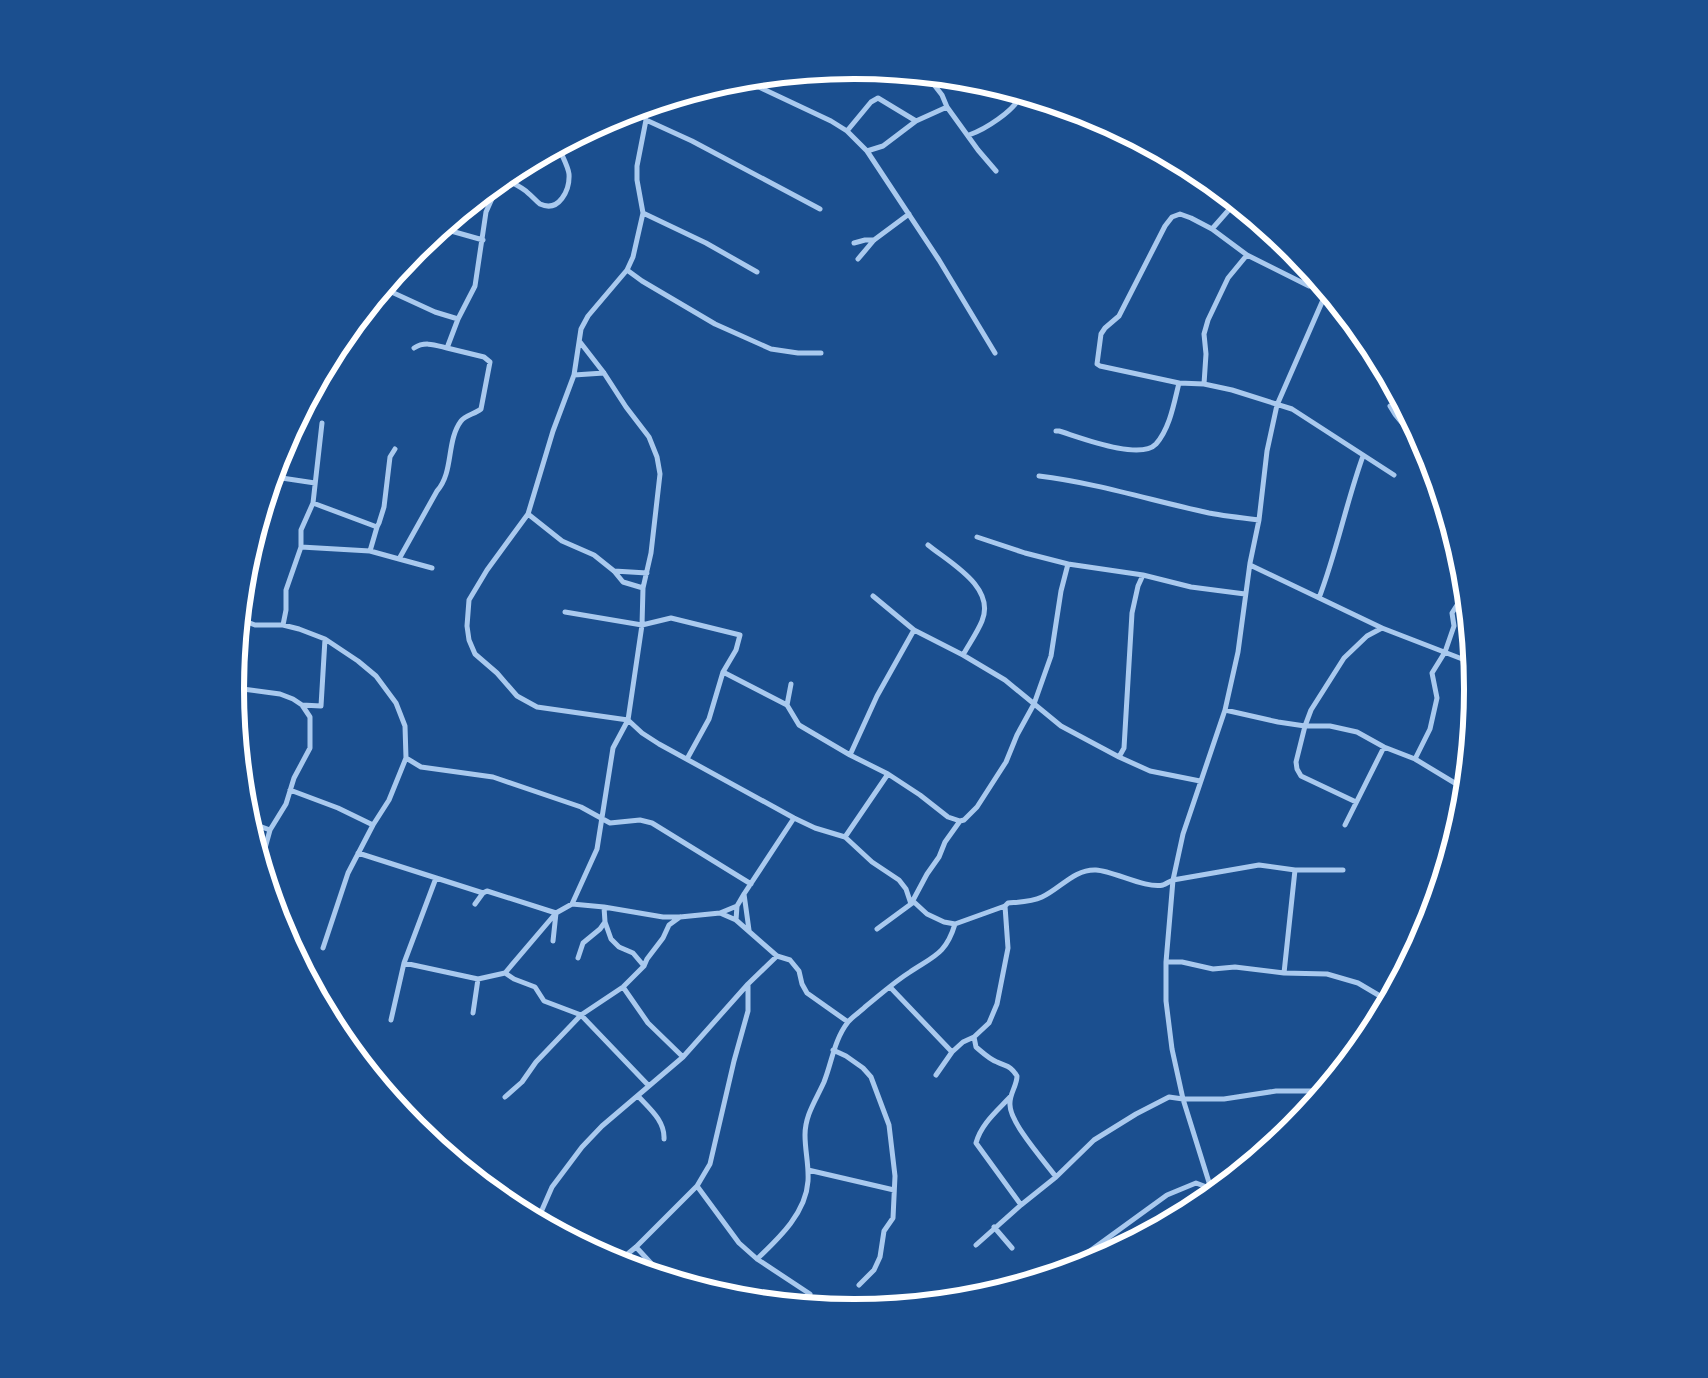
<svg xmlns="http://www.w3.org/2000/svg" width="1708" height="1378" viewBox="0 0 1708 1378" font-family="'Titillium Web',sans-serif">
<style>
.lines{fill:none;stroke-linecap:round;stroke-linejoin:round}
.street{stroke:#a9c9ee;stroke-width:5}
.rim{fill:none;stroke:#fff;stroke-width:6}
</style>
<rect width="100%" height="100%" fill="#1b4f8f"/>
<g class="lines">
<path class="street" d="M 738,81 L 759,87 L 831,121 L 847,131 L 867,151 L 939,260 L 995,353
M 935,86 L 942,95 L 947,107 L 978,150 L 996,171
M 643,109 L 646,120 L 637,166 L 637,180 L 643,213 L 633,257 L 627,270 L 588,316 L 581,329 L 574,375 L 553,431 L 528,514 L 487,570 L 469,600 L 467,626 L 469,640 L 475,654 L 497,673 L 517,696 L 537,707 L 628,720 L 642,733 L 659,744 L 794,818 L 815,828 L 845,837 L 872,862 L 899,880 L 906,889 L 911,904
M 646,120 L 692,141 L 820,209
M 847,131 L 871,102 L 878,98 L 916,121
M 969,135 C 986,129 1012,112 1021,96
M 867,151 L 883,146 L 916,121 L 947,107
M 505,179 C 512,183 522,187 528,193 C 532,196 536,201 540,204 C 559,213 570,190 569,174 C 568,166 562,156 559,148
M 643,213 L 706,243 L 757,272
M 444,229 L 483,240
M 1212,229 L 1234,204
M 854,243 L 865,240 L 874,240
M 858,259 L 874,240 L 909,214
M 627,270 L 642,281 L 715,324 L 771,349 L 798,353 L 821,353
M 1320,286 L 1309,286 L 1247,255 L 1212,229 L 1191,218 L 1180,214 L 1172,217 L 1165,226 L 1119,316 L 1105,328 L 1101,334 L 1097,364 L 1100,366 L 1179,383 L 1204,384 L 1232,390 L 1292,409 L 1394,475
M 385,289 L 435,312 L 458,319
M 414,348 C 425,341 435,345 447,348
M 574,375 L 604,373
M 1204,384 L 1206,354 L 1204,334 L 1208,320 L 1228,278 L 1247,255
M 1390,406 C 1397,419 1404,426 1416,434
M 1056,431 L 1059,431 C 1079,437 1140,461 1156,444 C 1170,428 1174,403 1179,383
M 1039,476 C 1097,483 1153,501 1209,513 C 1225,516 1242,518 1259,520
M 275,477 L 315,483
M 313,503 L 377,527
M 528,514 L 562,541 L 594,555 L 614,571 L 623,582 L 643,588
M 977,537 L 1025,553 L 1068,564 L 1143,575 L 1191,587 L 1245,594
M 928,545 C 950,563 996,587 982,621 C 977,633 969,644 963,655
M 301,547 L 370,551 L 399,559
M 370,551 L 377,527 L 379,523 L 384,507 L 390,457 L 395,449
M 1250,565 L 1382,628
M 432,568 L 399,559 L 437,491 C 454,472 446,441 461,421 C 465,415 475,414 481,409 L 490,362 L 484,357 L 447,348 L 458,319 L 475,286 L 486,212 L 499,183
M 614,571 L 647,573
M 873,596 L 914,630 L 963,655 L 1005,680 L 1061,726 L 1119,757 L 1150,771 L 1200,781
M 1319,598 C 1337,551 1346,503 1363,456
M 565,612 L 642,625 L 671,618 L 740,635 L 736,650 L 723,672 L 709,719 L 687,759
M 242,620 L 255,625 L 283,625 L 299,629 L 325,639 L 358,661 L 376,676 L 396,703 L 405,726 L 406,758 L 389,800 L 373,825 L 348,873 L 323,948
M 283,625 L 286,610 L 286,590 L 301,547 L 301,530 L 313,503 L 322,423
M 723,672 L 787,705
M 791,684 L 787,705 L 799,725 L 850,755 L 888,774 L 920,795 L 948,817 L 960,821
M 235,688 L 280,694 L 293,699 L 302,705 L 310,717 L 310,748 L 294,778 L 286,804 L 270,830 L 262,859
M 302,705 L 321,706 L 325,639
M 1225,710 L 1278,722 L 1305,726 L 1330,726 L 1357,732 L 1384,747 L 1415,759 L 1463,788
M 850,755 L 877,696 L 914,630
M 1119,757 L 1124,748 L 1132,613 L 1138,586 L 1143,575
M 406,758 L 421,767 L 493,777 L 581,807 L 610,823 L 640,820 L 652,823 L 751,884
M 1415,759 L 1430,729 L 1437,698 L 1432,673 L 1445,652 L 1454,626 L 1452,613 L 1459,602 L 1461,590 L 1459,582 L 1461,571
M 290,790 L 338,808 L 373,825
M 1356,802 L 1301,776 L 1297,769 L 1296,762 L 1305,726 L 1311,710 L 1344,658 L 1367,636 L 1382,628 L 1470,662
M 251,823 L 270,830
M 1345,825 L 1384,747
M 845,837 L 888,774
M 358,853 L 483,893
M 744,894 L 749,930
M 572,904 L 597,849 L 613,748 L 628,720 L 642,625 L 643,588 L 651,553 L 660,474 L 657,457 L 649,437 L 626,407 L 604,373 L 580,342
M 911,904 L 914,902 L 927,914 L 944,922 L 955,924 L 1005,906 L 1008,903 C 1020,902 1031,902 1042,897 C 1060,889 1074,869 1096,870 C 1114,871 1146,889 1163,885 C 1166,884 1170,881 1173,880 L 1259,865 L 1295,870 L 1343,870
M 604,907 L 605,922 L 611,939 L 619,947 L 633,953 L 644,966
M 720,913 L 736,920 L 777,956 L 790,960 L 799,971 L 802,984 L 807,993 L 848,1022
M 736,920 L 737,906 L 744,894 L 794,818
M 877,929 L 911,904 L 927,874 L 939,857 L 945,842 L 960,821 L 964,820 L 977,807 L 1006,762 L 1017,735 L 1034,704 L 1051,656 L 1061,591 L 1068,564
M 553,941 L 556,913 L 572,904 L 604,907 L 663,917 L 680,917 L 720,913 L 737,906
M 578,958 L 583,943 L 600,929 L 605,922
M 1166,962 L 1182,962 L 1213,969 L 1235,967 L 1284,973 L 1327,974 L 1358,983 L 1380,996
M 404,963 L 478,979 L 505,973 L 556,913 L 487,891 L 483,893 L 475,904
M 505,973 L 514,979 L 535,987 L 544,1001 L 581,1015 L 649,1086
M 1284,973 L 1295,870
M 623,987 L 648,1023 L 683,1057
M 890,987 L 952,1052
M 1380,996 L 1382,1009
M 1380,996 L 1391,990
M 473,1013 L 478,979
M 391,1020 L 404,963 L 436,878
M 974,1037 L 976,1047 C 982,1052 989,1059 997,1062 C 1007,1067 1010,1065 1017,1076 C 1017,1086 1009,1094 1010,1105 C 1010,1123 1045,1162 1056,1177 L 1094,1140 L 1136,1114 L 1169,1097 L 1183,1099 L 1224,1099 L 1276,1091 L 1311,1091 L 1319,1093
M 833,1050 L 846,1056 L 863,1068 L 871,1077 L 889,1125 L 895,1176 L 893,1218 L 884,1231 L 880,1257 L 874,1270 L 859,1285
M 936,1075 L 952,1052 L 963,1042 L 974,1037 L 989,1023 L 997,1004 L 1008,948 L 1005,906
M 638,1096 C 650,1109 665,1121 664,1139
M 505,1097 L 522,1082 L 536,1062 L 581,1015 L 623,987 L 644,966 L 647,959 L 663,938 L 669,925 L 680,917
M 1010,1097 C 997,1111 981,1124 976,1143 L 1021,1205
M 808,1170 L 894,1190
M 697,1186 L 739,1243 L 757,1259 L 810,1294
M 1212,1192 L 1183,1099 L 1172,1049 L 1166,1001 L 1166,962 L 1173,880 L 1183,834 L 1225,710 L 1238,652 L 1250,563 L 1259,520 L 1267,451 L 1277,405 L 1326,293
M 538,1219 L 552,1187 L 582,1147 L 602,1126 L 683,1057 L 748,984 L 777,956
M 994,1227 L 1012,1248
M 976,1245 L 1021,1205 L 1056,1177
M 636,1247 L 661,1274
M 757,1259 C 779,1238 806,1213 808,1181 C 809,1165 805,1151 805,1135 C 805,1115 816,1100 824,1082 C 832,1062 834,1040 848,1022 C 852,1017 860,1012 865,1007 C 880,995 894,982 910,972 C 934,956 946,954 955,924
M 619,1261 L 636,1247 L 697,1186 L 710,1164 L 734,1061 L 748,1011 L 748,984
M 1065,1269 L 1167,1195 L 1196,1183 L 1212,1189"/>
</g>
<path d="M0 0H1708V1378H0ZM244 689a610 610 0 1 1 1220 0a610 610 0 1 1-1220 0Z" fill="#1b4f8f" fill-rule="evenodd"/>
<path class="rim" d="M244 689a610 610 0 1 1 1220 0a610 610 0 1 1-1220 0Z"/>
</svg>
